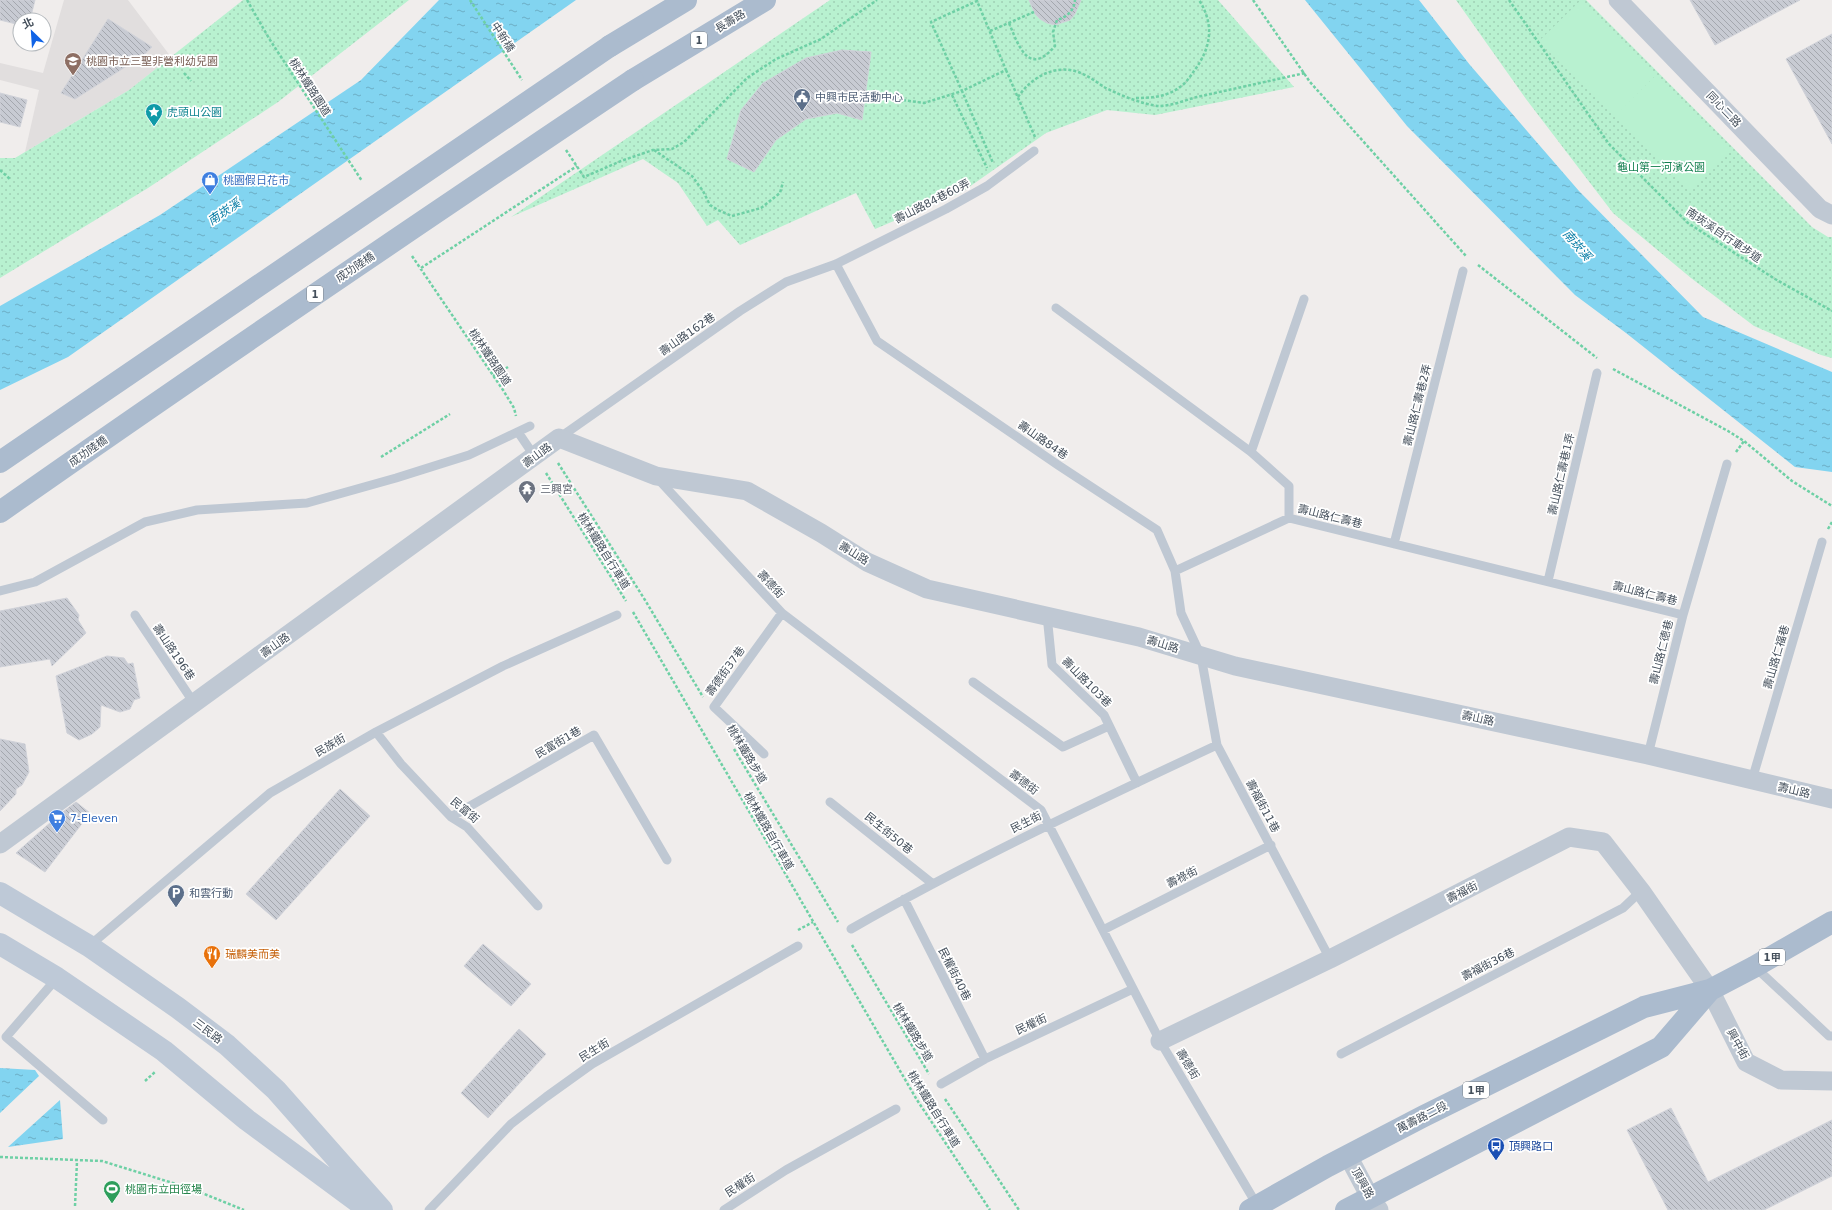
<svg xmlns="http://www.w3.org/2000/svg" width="1832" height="1210" viewBox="0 0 1832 1210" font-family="'DejaVu Sans','Noto Sans TC',sans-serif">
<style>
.education{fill:#e1dede}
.park{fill:url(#park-dots)}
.pitch{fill:#b8f1d0}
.water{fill:url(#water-ripples)}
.building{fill:url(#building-back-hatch);stroke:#d0d2d9}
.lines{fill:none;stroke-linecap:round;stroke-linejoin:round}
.path{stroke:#6ed0a5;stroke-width:2.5;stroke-dasharray:3 2;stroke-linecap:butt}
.lane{stroke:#bfc8d3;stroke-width:9}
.street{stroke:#bfc8d3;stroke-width:19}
.secondary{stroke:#bec9d7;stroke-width:22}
.primary{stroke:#abbbce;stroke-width:22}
.primary-bridge{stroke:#abbbce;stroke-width:22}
.labels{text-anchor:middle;stroke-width:3.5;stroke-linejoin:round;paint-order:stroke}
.shield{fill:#fff;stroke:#7c848c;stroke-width:1}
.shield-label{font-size:10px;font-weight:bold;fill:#444f5b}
.street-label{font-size:11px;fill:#444f5b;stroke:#fff}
.education-label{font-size:11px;fill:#785e54;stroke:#fff;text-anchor:start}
.service-label{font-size:11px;fill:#4e5e75;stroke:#fff;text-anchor:start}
.culture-label{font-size:11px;fill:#0d838f;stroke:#fff;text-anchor:start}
.park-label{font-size:11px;fill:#127f4e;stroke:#fff}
.shop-label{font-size:11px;fill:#366cbe;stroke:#fff;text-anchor:start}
.worship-label{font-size:11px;fill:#5b616d;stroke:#fff;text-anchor:start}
.food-label{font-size:11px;fill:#c56008;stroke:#fff;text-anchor:start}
.transit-label{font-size:11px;fill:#164399;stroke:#fff;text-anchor:start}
.leisure-label{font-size:11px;fill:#27864d;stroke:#fff;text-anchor:start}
.water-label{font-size:12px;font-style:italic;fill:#067ca5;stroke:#fff}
</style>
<defs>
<pattern id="park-dots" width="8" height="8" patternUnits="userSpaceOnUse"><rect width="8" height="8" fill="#b8f1d0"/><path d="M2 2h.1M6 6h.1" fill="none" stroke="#9fd0b5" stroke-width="1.8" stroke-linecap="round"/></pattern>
<pattern id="water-ripples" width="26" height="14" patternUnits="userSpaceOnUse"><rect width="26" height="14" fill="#82d4f0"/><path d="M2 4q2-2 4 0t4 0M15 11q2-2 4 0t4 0" fill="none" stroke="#6caec5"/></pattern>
<pattern id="building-back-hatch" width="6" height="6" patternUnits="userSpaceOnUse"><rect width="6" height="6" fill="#c8cbd3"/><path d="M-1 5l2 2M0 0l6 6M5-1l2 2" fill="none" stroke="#a4a7ae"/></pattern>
</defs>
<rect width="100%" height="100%" fill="#f0edec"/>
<path class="education" d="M 64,0 L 128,0 L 171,57 L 129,90 L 25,152 L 39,90 L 0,80 L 0,63 L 43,73 Z"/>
<path class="park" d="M 243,0 L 409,0 L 278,102 L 148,188 L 0,278 L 0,158 L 15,158 L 129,90 Z
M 830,0 L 1218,0 L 1294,87 L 1155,115 L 1107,110 L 1046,133 L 962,192 L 875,229 L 856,193 L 740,245 L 718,220 L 707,226 L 678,183 L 643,159 L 511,217 Z
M 1456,0 L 1586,0 L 1812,227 L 1828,237 L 1832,237 L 1832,358 L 1821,355 L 1754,326 L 1691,278 L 1613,213 L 1526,99 Z"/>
<path class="pitch" d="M 1581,0 L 1655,74 L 1613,115 L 1540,40 Z
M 1656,75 L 1730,150 L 1689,190 L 1615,115 Z"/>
<path class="water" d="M 439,0 L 576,0 L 68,357 L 0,390 L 0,306 L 160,215 L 361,80 Z
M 1305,0 L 1419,0 L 1470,65 L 1579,191 L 1703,317 L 1832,372 L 1832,472 L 1795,467 L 1626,333 L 1575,295 L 1407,126 Z
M 0,1068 L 35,1070 L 39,1076 L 0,1113 Z
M 60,1100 L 63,1139 L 8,1147 Z"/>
<path class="building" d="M 0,0 L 35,0 L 30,20 L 20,20 L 20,25 L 0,20 Z
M 1029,0 L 1081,0 L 1075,14 L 1070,20 L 1055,25 L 1047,23 L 1040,19 L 1035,14 Z
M 1690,0 L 1800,0 L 1715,45 Z
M 108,19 L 152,47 L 144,55 L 75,99 L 61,93 Z
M 1832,34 L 1832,144 L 1786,59 Z
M 842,50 L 871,52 L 862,120 L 837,113 L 806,119 L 776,140 L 754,172 L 727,159 L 741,110 L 763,83 L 806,58 Z
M 0,93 L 27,100 L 20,127 L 0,122 Z
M 67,598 L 79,615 L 78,620 L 86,633 L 52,666 L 50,659 L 0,667 L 0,611 Z
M 107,656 L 124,658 L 128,664 L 133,663 L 140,698 L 134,700 L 130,709 L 120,712 L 101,705 L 100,727 L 92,734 L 79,740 L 67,733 L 56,676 Z
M 0,739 L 25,744 L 29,772 L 22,785 L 16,789 L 16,794 L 0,811 Z
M 340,789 L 370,816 L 276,920 L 246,894 Z
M 76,802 L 90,813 L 45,872 L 16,853 L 60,814 Z
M 483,944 L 531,984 L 511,1006 L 464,966 Z
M 519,1029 L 546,1054 L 488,1118 L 461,1093 Z
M 1671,1108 L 1708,1182 L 1832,1120 L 1832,1176 L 1764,1210 L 1668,1210 L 1627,1130 Z"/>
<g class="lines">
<path class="path" d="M 247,0 L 270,40 L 362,181
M 470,0 L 522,80
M 1253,0 L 1310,82 L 1466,256
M 1509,0 L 1609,144 L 1688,223 L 1775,279 L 1832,311
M 1009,23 C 1019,47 1029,77 1055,46 L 1053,32 L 1057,20 C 1067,17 1074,11 1075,0
M 990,31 L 1034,12
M 1006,70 L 1035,137
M 184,73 L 191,81
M 952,95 L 987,168
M 1018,97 C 1030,79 1052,65 1075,71 C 1086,74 1095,81 1104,87 C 1117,94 1144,105 1159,106 C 1172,106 1185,100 1197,97 C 1233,89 1269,81 1305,73
M 1136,98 C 1151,98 1167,97 1180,87 C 1185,84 1190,77 1194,71 C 1211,48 1215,25 1199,0
M 903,100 L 924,103 L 962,91 L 931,22 L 977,1 L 1006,70 L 962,91 L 993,163
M 566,150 L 584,177 L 621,161 L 653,150 L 672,149 L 684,142 L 747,78 L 776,59 L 821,39 L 877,0
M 654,150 L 692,176 L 703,191 L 710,205 L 718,210 L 732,216 L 761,208 L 780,193 L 783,182
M 0,170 L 11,180
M 412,256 L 503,390 L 514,408 L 516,416
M 1478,265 L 1597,358
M 421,268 L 577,166
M 1613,369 L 1728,431 L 1744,441 L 1792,481 L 1832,506
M 493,376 L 508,367
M 1736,452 L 1744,441
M 381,457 L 450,414
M 558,463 L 645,600 L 703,697
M 546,473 L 626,601
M 1828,529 L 1832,522
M 633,612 L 917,1100 L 990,1210
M 734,749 L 838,922
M 798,930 L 813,922
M 852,945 L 929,1074
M 145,1081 L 155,1072
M 945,1099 L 1019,1210
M 0,1157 L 102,1161 L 192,1189 L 244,1210
M 75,1206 L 77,1161"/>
<path class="lane" d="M 836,264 L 877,341 L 1058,465 L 1157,530 L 1175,571 L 1181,613 L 1201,656 L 1217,745 L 1330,959
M 1056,308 L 1251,452 L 1289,486 L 1289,518 L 1683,615
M 518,432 L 535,457
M 559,438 L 740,311 L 786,282 L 836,264 L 946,209 L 987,186 L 1034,151
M 1251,452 L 1304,299
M 658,479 L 782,613 L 1041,810 L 1160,1041 L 1257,1205
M 1394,544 L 1463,271
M 1175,571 L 1289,518
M 1548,581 L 1597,373
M 0,591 L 35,582 L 145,522 L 197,510 L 307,503 L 396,478 L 469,455 L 530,426
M 135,615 L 194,703
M 1047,615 L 1052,665 L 1104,715 L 1137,783
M 973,682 L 1063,747 L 1109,726
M 376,732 L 401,764 L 451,817 L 467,827 L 538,906
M 764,754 L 714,707 L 782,613
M 1648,755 L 1683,615 L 1727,464
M 1752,780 L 1822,542
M 830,802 L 933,884
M 451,817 L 594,735 L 667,860
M 904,899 L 985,1059
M 851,929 C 970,861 1093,803 1217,745
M 1103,930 L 1271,845
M 89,946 L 270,793 L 376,732 L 503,666 L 617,615
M 1755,967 L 1829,1036 L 1832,1036
M 57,978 L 6,1037 L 103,1120
M 1341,1054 L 1623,908 L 1641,891
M 941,1084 L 985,1059 L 1133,989
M 429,1210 L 511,1124 L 546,1097 L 592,1064 L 798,946
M 724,1210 L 786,1170 L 896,1109"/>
<path class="street" d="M 1618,0 L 1820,209 L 1832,215
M 0,844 L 559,438 L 656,476 L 747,491 L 821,533 L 867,562 L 927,589 L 1139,637 L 1235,666 L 1648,755 L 1832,799
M 1160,1041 L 1330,959 L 1569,837 L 1603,842 L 1641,891 L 1710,990 L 1746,1062 L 1781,1080 L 1832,1081
M 1348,1156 L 1370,1197 L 1379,1210"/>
<path class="secondary" d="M 0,893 L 89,946 L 178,1008 L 227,1045 L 276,1090 L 382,1210
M 0,944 L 57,978 L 164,1051 L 247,1120 L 369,1210"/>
<path class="primary" d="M 610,46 L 686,0
M 633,80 L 765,0
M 1250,1210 L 1328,1166 L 1424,1116 L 1644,1007 L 1710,990 L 1754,967 L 1832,922
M 1346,1210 L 1661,1047 L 1710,990"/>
<path class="primary-bridge" d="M 0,462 L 610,46
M 0,512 C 209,365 421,222 633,80"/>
</g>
<defs>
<symbol id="school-pin" viewBox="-11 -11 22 30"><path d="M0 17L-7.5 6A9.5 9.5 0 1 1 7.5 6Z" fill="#8d6e63" stroke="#fff"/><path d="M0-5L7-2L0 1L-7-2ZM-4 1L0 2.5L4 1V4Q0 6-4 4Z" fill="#fff"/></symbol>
<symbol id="civic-pin" viewBox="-11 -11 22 30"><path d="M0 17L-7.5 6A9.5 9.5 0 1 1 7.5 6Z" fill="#5c6f8a" stroke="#fff"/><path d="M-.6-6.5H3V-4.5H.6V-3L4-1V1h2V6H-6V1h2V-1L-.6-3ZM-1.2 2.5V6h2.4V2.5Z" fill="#fff"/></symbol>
<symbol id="sight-pin" viewBox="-11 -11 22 30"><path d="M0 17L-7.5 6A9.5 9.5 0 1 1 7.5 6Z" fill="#0f9aa8" stroke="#fff"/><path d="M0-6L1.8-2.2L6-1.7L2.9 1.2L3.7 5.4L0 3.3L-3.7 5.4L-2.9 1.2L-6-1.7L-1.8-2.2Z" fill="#fff"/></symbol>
<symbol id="shop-pin" viewBox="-11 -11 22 30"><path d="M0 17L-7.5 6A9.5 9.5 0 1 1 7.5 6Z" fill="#3f7fe0" stroke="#fff"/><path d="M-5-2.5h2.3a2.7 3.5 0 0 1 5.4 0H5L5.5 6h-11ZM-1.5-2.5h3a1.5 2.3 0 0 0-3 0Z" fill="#fff"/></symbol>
<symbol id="temple-pin" viewBox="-11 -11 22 30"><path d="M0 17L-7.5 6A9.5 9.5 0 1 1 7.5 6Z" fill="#6b7280" stroke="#fff"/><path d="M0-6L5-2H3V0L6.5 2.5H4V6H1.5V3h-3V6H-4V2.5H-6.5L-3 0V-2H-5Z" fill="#fff"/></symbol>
<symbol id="supermarket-pin" viewBox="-11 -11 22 30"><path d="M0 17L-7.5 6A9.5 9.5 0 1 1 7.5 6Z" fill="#3f7fe0" stroke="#fff"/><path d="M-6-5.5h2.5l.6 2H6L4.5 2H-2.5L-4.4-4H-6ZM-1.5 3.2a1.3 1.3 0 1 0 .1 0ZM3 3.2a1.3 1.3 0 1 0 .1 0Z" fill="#fff"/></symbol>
<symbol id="parking-pin" viewBox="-11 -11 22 30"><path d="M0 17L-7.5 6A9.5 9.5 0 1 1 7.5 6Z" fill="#5c6f8a" stroke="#fff"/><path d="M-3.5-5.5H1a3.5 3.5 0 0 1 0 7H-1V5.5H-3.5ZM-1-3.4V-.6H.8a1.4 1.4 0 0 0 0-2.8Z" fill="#fff"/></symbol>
<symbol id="restaurant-pin" viewBox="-11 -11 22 30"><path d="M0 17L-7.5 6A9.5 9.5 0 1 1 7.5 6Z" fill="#e8710a" stroke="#fff"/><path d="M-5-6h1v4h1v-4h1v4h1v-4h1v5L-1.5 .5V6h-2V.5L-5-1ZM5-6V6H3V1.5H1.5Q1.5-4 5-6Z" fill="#fff"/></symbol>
<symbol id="bus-pin" viewBox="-11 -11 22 30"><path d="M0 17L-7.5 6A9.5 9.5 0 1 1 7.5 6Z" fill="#1a4fb4" stroke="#fff"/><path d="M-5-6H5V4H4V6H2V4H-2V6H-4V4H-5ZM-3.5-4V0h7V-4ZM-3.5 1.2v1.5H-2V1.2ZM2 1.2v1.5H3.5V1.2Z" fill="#fff"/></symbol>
<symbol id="stadium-pin" viewBox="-11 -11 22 30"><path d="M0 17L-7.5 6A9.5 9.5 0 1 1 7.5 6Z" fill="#2e9e5b" stroke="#fff"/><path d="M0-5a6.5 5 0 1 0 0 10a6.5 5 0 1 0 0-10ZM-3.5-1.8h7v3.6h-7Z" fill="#fff"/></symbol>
</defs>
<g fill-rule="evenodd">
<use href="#school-pin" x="63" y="51" width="20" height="27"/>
<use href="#civic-pin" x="792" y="87" width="20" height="27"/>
<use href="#sight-pin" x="144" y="102" width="20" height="27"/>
<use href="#shop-pin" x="200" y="170" width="20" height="27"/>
<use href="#temple-pin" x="517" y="479" width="20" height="27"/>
<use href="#supermarket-pin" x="47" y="808" width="20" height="27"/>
<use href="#parking-pin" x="166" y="883" width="20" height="27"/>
<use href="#restaurant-pin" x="202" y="944" width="20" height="27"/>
<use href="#bus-pin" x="1486" y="1136" width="20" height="27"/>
<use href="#stadium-pin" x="102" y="1179" width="20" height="27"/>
</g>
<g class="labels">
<g class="shield">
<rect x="691" y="32" width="16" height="16" rx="3"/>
<rect x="307" y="286" width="16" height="16" rx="3"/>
<rect x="1759" y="949" width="26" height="16" rx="3"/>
<rect x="1463" y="1082" width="26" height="16" rx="3"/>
</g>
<g class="shield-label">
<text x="699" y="44">1</text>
<text x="315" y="298">1</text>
<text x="1772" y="961">1甲</text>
<text x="1476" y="1094">1甲</text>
</g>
<g class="street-label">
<text transform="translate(730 21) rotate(-31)" y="4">長壽路</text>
<text transform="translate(503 37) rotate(57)" y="4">中新橋</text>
<text transform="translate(310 87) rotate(57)" y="4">桃林鐵路園道</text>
<text transform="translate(1724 109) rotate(46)" y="4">同心二路</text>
<text transform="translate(932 201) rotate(-27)" y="4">壽山路84巷60弄</text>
<text transform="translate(1724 235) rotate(34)" y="4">南崁溪自行車步道</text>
<text transform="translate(355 267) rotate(-34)" y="4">成功陸橋</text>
<text transform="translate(687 334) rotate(-35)" y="4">壽山路162巷</text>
<text transform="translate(490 357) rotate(56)" y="4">桃林鐵路園道</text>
<text transform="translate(1417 405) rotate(-76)" y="4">壽山路仁壽巷2弄</text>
<text transform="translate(1043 440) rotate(35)" y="4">壽山路84巷</text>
<text transform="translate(88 451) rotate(-35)" y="4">成功陸橋</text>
<text transform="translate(537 455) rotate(-37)" y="4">壽山路</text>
<text transform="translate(1561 474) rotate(-77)" y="4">壽山路仁壽巷1弄</text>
<text transform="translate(1330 516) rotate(14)" y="4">壽山路仁壽巷</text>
<text transform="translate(604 551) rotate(58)" y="4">桃林鐵路自行車道</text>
<text transform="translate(854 553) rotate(32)" y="4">壽山路</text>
<text transform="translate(771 584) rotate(47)" y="4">壽德街</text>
<text transform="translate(1645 593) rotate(14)" y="4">壽山路仁壽巷</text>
<text transform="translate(1163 644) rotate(17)" y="4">壽山路</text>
<text transform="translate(275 645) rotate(-36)" y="4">壽山路</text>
<text transform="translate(174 652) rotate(56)" y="4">壽山路196巷</text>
<text transform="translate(1661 652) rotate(-76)" y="4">壽山路仁德巷</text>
<text transform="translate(1776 657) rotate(-74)" y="4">壽山路仁福巷</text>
<text transform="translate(725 671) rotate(-54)" y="4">壽德街37巷</text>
<text transform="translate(1087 682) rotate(45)" y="4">壽山路103巷</text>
<text transform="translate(1478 718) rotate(12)" y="4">壽山路</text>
<text transform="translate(558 742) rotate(-30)" y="4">民富街1巷</text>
<text transform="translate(330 745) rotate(-30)" y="4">民族街</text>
<text transform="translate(747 754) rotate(59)" y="4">桃林鐵路步道</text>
<text transform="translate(1024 782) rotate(37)" y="4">壽德街</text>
<text transform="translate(1794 790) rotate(13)" y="4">壽山路</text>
<text transform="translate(1263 806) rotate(62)" y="4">壽福街11巷</text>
<text transform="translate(465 810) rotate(40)" y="4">民富街</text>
<text transform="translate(1026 822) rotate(-27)" y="4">民生街</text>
<text transform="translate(769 831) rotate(60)" y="4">桃林鐵路自行車道</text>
<text transform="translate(889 833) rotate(39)" y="4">民生街50巷</text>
<text transform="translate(1182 877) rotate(-27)" y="4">壽祿街</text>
<text transform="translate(1462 892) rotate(-27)" y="4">壽福街</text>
<text transform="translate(1488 964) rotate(-27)" y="4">壽福街36巷</text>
<text transform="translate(955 974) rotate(63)" y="4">民權街40巷</text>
<text transform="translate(1031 1024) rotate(-25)" y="4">民權街</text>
<text transform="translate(208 1031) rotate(37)" y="4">三民路</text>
<text transform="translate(913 1032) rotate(59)" y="4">桃林鐵路步道</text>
<text transform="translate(1738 1044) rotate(61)" y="4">興中街</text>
<text transform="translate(594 1050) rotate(-31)" y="4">民生街</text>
<text transform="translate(1188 1064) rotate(59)" y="4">壽德街</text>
<text transform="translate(934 1109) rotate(58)" y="4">桃林鐵路自行車道</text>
<text transform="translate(1422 1117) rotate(-27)" y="4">萬壽路二段</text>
<text transform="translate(1363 1183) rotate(61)" y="4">頂興路</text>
<text transform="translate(740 1185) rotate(-33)" y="4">民權街</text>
</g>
<g class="education-label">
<text x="86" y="65">桃園市立三聖非營利幼兒園</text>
</g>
<g class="service-label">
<text x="815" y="101">中興市民活動中心</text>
<text x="189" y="897">和雲行動</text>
</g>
<g class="culture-label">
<text x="167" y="116">虎頭山公園</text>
</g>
<g class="park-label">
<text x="1661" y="171">龜山第一河濱公園</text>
</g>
<g class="shop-label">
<text x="223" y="184">桃園假日花市</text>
<text x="70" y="822">7-Eleven</text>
</g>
<g class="worship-label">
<text x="540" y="493">三興宮</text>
</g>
<g class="food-label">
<text x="225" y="958">瑞麟美而美</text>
</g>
<g class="transit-label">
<text x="1509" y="1150">頂興路口</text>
</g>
<g class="leisure-label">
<text x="125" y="1193">桃園市立田徑場</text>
</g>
<g class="water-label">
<text transform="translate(224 212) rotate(-34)" y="4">南崁溪</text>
<text transform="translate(1577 245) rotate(49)" y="4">南崁溪</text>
</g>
</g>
<g transform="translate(32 32) rotate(335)"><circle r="19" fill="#ffffff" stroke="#b4b9bd"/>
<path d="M0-3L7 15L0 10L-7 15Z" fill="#1063e6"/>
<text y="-6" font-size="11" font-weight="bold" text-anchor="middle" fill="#444f5b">北</text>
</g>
</svg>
